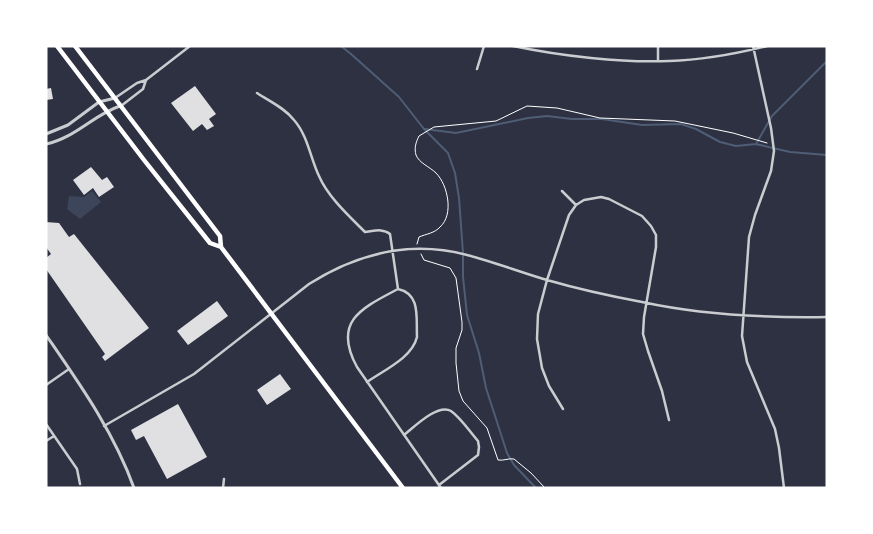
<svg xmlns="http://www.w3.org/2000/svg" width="873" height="534" viewBox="0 0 873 534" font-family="'Noto Sans',sans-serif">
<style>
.green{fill:#3c4559}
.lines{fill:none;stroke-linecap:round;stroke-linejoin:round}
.stream{stroke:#4f5d75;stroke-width:2}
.building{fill:#e0e0e3}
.path{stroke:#fff;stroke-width:1}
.minor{stroke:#caccd0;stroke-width:2.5}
.tertiary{stroke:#caccd0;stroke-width:3}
.primary{stroke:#fff;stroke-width:4.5}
</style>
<rect width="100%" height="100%" fill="#2d3142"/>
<path class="green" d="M 92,191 L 101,202 L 80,219 L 67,209 L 69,196 L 84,197 Z"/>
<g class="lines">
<path class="stream" d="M 341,46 L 351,54 L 399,97 L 424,129 L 448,153 L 455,173 L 459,198 L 463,253 L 463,277 L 467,315 L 479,353 L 486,388 L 507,453 L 514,465 L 536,488
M 425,129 L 456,133 L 528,118 L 547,116 L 572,119 L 602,119 L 642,125 L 681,124 L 696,129 L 720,142 L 736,146 L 756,144 L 790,152 L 827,155
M 756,144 L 772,116 L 827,61"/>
</g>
<path class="building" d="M 195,86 L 216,114 L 209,119 L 214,126 L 207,130 L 202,124 L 193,131 L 171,103 Z
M 51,88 L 53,99 L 46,100 L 46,89 Z
M 91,167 L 102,180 L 107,177 L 114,187 L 99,197 L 93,188 L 84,195 L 73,180 Z
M 46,222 L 59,223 L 69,237 L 74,234 L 149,328 L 105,361 L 102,357 L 105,354 L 46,269 L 46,258 L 51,254 L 46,247 Z
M 217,301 L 228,316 L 188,345 L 177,331 Z
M 280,374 L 291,389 L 267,405 L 257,390 Z
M 178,404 L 207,457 L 167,479 L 144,436 L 136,440 L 131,430 Z"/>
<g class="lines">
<path class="path" d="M 417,244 L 419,237 C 426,234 435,233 440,227 C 454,215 448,185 436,173 C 430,167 419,163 416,155 C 414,148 416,142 419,136 L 434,127 L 496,121 L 527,106 L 557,108 L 600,118 L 675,121 L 733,133 L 767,143
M 421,254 L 424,260 L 450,268 L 456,278 L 462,322 L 462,330 L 456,348 L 456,363 L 459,391 L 463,401 L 487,428 L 498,460 C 504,461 508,458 514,459 L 531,473 L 545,488"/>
<path class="minor" d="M 513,46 C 561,56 621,63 669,61 C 702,60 735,54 767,46
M 658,46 L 658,61
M 753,46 L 771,128 L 774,151 L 771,171 L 755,215 L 749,237 L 742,336 L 747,362 L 775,429 L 779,448 L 784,488
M 477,69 L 484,46
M 257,93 C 269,101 285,108 294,120 C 308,136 310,157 319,176 C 328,197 349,216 365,232 C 374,231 383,228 390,234 L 398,289 C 362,308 332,321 357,367 L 441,488
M 115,98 L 137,83 L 146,80 L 190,46
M 121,106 L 143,89 L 146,80
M 562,191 L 576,205
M 367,382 C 384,370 412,358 417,337 C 416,318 421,294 398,289
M 46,385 L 69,369
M 563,409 L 549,386 L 542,368 L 537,339 L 538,314 L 547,280 L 569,215 L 576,205 L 584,200 L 601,197 L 609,199 L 642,216 L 651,226 L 656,235 L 656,247 L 644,317 L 643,334 L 648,351 L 662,391 L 669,420
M 46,424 L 77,469 L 80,484
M 104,426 L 194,374 L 309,284 C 358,253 410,240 467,255 C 494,262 520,272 547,280 C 578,289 610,296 642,302 C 702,315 766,318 827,317
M 404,435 C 414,427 438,403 451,411 C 461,418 470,432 478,441 L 479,447 L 478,455 L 439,485
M 46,441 L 54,436
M 223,488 L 224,479"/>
<path class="tertiary" d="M 46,134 L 68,125 L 99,102 L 115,98
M 46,144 C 75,138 93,115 120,106
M 46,335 C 79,383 114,432 134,488"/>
<path class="primary" d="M 57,46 L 144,160 L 210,243 L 221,247 L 403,488
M 75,46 L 220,236 L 221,247"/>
</g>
<rect width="873" height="534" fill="none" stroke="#ffffff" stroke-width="95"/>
</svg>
